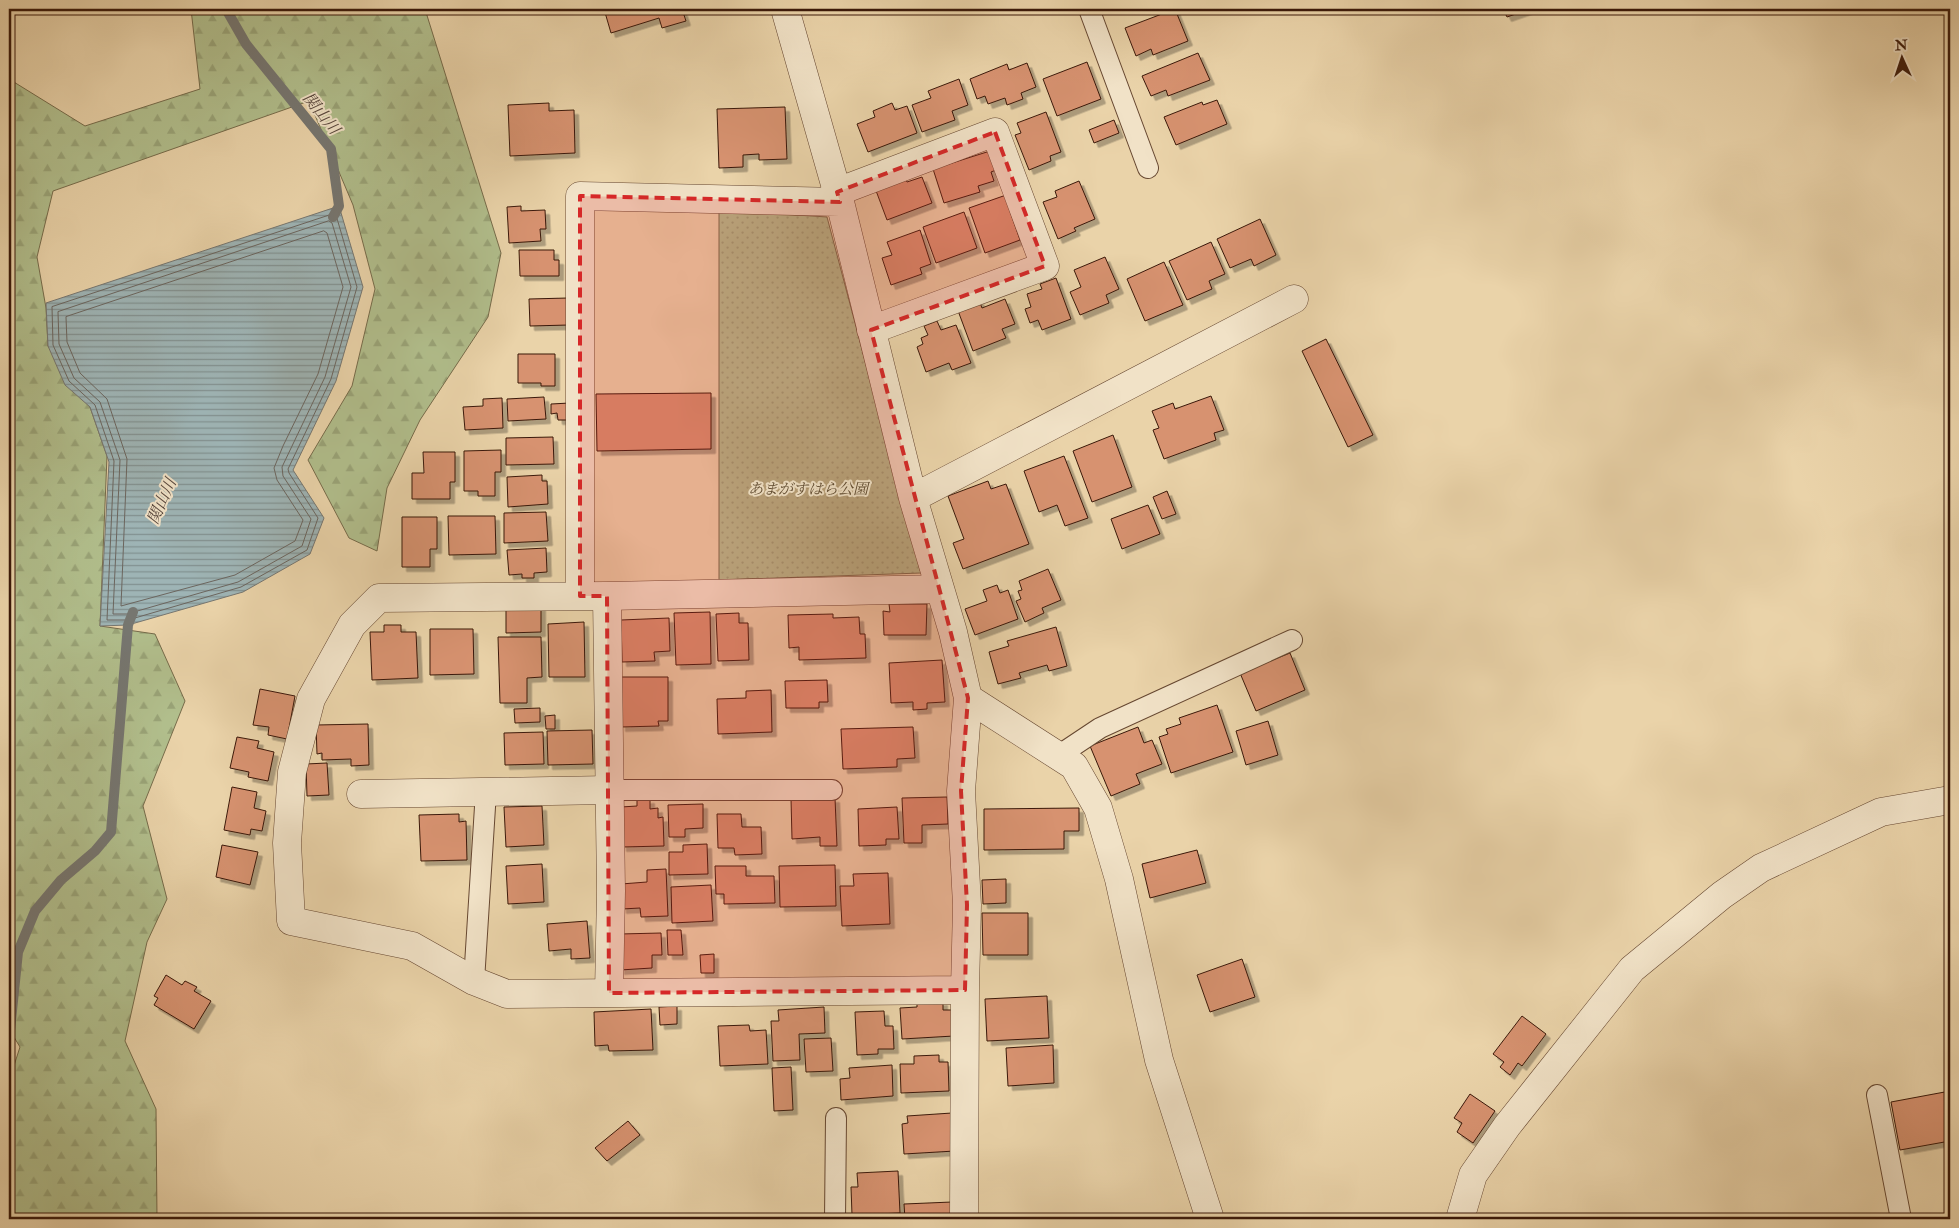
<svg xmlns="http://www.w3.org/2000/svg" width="1959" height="1228" viewBox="0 0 1959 1228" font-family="'IM FELL Double Pica','Noto Serif JP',serif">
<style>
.grass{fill:url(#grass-dots);stroke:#766b4a}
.forest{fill:url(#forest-firs);stroke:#766b4a}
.water{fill:url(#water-rules);stroke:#767670}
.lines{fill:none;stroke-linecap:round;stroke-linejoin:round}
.shore{stroke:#6c665f;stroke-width:1}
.stream{stroke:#767670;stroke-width:10}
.building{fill:#d79270;stroke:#3a1809;filter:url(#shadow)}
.service-casing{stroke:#664731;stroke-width:22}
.minor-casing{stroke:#664731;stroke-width:29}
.service{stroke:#f1e2c7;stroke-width:20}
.minor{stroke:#f1e2c7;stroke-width:28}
.marked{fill:#d62828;fill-opacity:0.2;stroke:#d62828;stroke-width:4;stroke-dasharray:10 6;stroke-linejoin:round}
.labels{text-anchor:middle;stroke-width:4;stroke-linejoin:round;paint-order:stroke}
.park-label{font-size:15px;font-style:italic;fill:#5e4a30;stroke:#f1e2c7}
.water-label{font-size:16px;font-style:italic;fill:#58473d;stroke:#f1e2c7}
</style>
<defs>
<pattern id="grass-dots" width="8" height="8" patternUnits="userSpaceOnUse" patternTransform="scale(1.25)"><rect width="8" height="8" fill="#b1be8c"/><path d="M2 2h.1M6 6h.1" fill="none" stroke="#99a377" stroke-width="1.8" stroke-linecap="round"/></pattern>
<pattern id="forest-firs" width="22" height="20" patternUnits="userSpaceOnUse" patternTransform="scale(1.25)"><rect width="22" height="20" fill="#b1be8c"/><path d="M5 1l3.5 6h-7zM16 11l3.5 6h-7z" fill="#99a377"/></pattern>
<pattern id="water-rules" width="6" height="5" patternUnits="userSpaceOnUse" patternTransform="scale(1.25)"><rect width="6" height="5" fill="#9eb4b5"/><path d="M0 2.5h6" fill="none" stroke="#829191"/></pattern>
<filter id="shadow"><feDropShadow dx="4.5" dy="4.5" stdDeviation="0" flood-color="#0004"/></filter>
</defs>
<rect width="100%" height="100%" fill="#ead3a9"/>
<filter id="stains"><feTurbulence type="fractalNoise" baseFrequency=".004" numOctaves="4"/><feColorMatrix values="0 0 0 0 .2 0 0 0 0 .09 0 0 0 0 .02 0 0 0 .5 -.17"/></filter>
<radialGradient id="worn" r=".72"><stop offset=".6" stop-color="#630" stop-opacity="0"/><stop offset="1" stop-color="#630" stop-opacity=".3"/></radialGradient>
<path class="grass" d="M 719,210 L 827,217 L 921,573 L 719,580 Z"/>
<path class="forest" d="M 191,9 L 425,9 L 501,253 L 488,317 L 420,420 L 387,488 L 377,551 L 349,538 L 308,460 L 352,386 L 375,289 L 353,205 L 309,101 L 53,191 L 37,257 L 46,308 L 48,346 L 90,407 L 107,456 L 100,626 L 155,634 L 185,701 L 143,806 L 167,899 L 147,942 L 125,1041 L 156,1109 L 157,1219 L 9,1219 L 9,1081 L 20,1047 L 9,1029 L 9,79 L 85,126 L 200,89 Z"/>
<path class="water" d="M 339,206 L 363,287 L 336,381 L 293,470 L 324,518 L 310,554 L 243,592 L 128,625 L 100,626 L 109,462 L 90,407 L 65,385 L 48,346 L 46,303 Z"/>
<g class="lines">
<path class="shore" d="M 333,214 L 336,215 L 357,287 L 331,379 L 288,469 L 289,473 L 318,518 L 307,550 L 241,587 L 128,620 L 107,620 L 114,461 L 95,405 L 69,381 L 53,345 L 52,307 Z
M 329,221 L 332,223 L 351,287 L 325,377 L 282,467 L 283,476 L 311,519 L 302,546 L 238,582 L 127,614 L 113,614 L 120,460 L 100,402 L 74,378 L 59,344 L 58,312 Z
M 324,231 L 327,233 L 343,287 L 318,374 L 283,446 L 274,468 L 277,480 L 303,520 L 295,541 L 235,575 L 121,606 L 127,459 L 107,399 L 80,373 L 67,342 L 66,317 Z"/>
<path class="stream" d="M 226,9 L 246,44 L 331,149 L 339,206 L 333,217
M 9,1040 L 18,952 L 35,911 L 61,880 L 95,851 L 111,832 L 128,625 L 133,612"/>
</g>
<path class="building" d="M 604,9 L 682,9 L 686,21 L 662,28 L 659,18 L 611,33 Z
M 1175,9 L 1188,41 L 1153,55 L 1151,49 L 1136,56 L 1125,28 Z
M 1503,9 L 1530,9 L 1507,17 Z
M 1198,53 L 1210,80 L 1168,96 L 1166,90 L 1151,96 L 1142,76 Z
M 1087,62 L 1101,99 L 1057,116 L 1043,79 Z
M 1027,63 L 1036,87 L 1021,93 L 1023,99 L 1007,105 L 1005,98 L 988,104 L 985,96 L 977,99 L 970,79 L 1007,64 L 1009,70 Z
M 959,79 L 968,105 L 952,111 L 955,120 L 922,132 L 912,105 L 931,98 L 928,91 Z
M 1217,100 L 1227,124 L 1176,145 L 1164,117 L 1202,102 L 1203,105 Z
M 549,103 L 549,111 L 574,110 L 575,153 L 510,156 L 508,105 Z
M 892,103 L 895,110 L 907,106 L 917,133 L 868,152 L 857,124 L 875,117 L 873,111 Z
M 785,107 L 787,159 L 759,160 L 759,154 L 743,155 L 743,167 L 719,168 L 717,109 Z
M 1046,112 L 1061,152 L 1050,156 L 1051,161 L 1029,170 L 1015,135 L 1021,133 L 1017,123 Z
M 1114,120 L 1119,133 L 1094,143 L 1089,130 Z
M 990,151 L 996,170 L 991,172 L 994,181 L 978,186 L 980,192 L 944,203 L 933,169 Z
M 922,177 L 932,203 L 887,220 L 875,188 L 905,178 L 907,182 Z
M 1079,181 L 1095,219 L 1074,228 L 1076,231 L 1058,239 L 1043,202 L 1057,197 L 1055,191 Z
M 1009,194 L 1010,211 L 1020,240 L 985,253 L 969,208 Z
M 521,206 L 521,211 L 545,210 L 546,229 L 540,229 L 541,241 L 509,243 L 507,207 Z
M 964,212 L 977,248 L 936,263 L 923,227 Z
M 1260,219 L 1276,255 L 1254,266 L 1251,259 L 1230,268 L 1217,239 Z
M 920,230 L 931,264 L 920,268 L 922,274 L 891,285 L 882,258 L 892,255 L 887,242 Z
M 1211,242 L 1225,274 L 1209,281 L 1212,289 L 1187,300 L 1169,261 Z
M 519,250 L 554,250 L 554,260 L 559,260 L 559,276 L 520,276 Z
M 1105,257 L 1119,289 L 1106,295 L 1109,303 L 1080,315 L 1070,292 L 1081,287 L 1074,270 Z
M 1164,262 L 1183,305 L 1145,321 L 1127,279 Z
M 1056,278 L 1071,319 L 1042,330 L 1038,320 L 1030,323 L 1025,309 L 1031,307 L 1027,294 L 1042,289 L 1040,284 Z
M 568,298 L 569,325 L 530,326 L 529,299 Z
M 1005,299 L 1015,324 L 1002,329 L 1006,338 L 973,351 L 957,308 L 979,300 L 982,308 Z
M 937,321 L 941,330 L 956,325 L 971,363 L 952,370 L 949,363 L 926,372 L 917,347 L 923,344 L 921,338 L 928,335 L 924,326 Z
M 1326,339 L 1373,435 L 1348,447 L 1302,351 Z
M 518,354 L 555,354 L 555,386 L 541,386 L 541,383 L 518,383 Z
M 711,393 L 711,449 L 597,451 L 596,394 Z
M 1211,396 L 1224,430 L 1214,433 L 1216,440 L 1164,459 L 1153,430 L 1159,428 L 1152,411 L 1173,403 L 1175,409 Z
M 544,397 L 546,419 L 508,421 L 507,399 Z
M 502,398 L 503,428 L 465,430 L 463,407 L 483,406 L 483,399 Z
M 570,403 L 571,420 L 558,420 L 557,413 L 551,414 L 551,404 Z
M 1113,435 L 1132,487 L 1092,502 L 1073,451 Z
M 553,437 L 554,464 L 506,465 L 506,438 Z
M 501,450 L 501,472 L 495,472 L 495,496 L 478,496 L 478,491 L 464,491 L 464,451 Z
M 423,452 L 455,452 L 455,482 L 450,482 L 450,499 L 412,499 L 412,473 L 424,473 Z
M 1064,456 L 1088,518 L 1065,526 L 1057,505 L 1039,512 L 1024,471 Z
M 542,475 L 542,481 L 547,481 L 548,504 L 508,507 L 507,477 Z
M 988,481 L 991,489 L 1006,484 L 1029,544 L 963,569 L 953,543 L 964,539 L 948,496 Z
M 1167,491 L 1176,514 L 1162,519 L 1153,497 Z
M 1148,505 L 1160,534 L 1122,549 L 1111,519 Z
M 546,512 L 548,541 L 504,543 L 504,513 Z
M 448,516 L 495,516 L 496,554 L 449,555 Z
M 402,517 L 437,517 L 437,549 L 430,549 L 430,567 L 402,567 Z
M 546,548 L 547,572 L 534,573 L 534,578 L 522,578 L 522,574 L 509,575 L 507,550 Z
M 1048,569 L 1061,600 L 1042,608 L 1044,613 L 1025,622 L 1016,601 L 1021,599 L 1018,591 L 1022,590 L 1019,581 Z
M 997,585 L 1000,593 L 1008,590 L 1018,619 L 975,635 L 965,609 L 987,601 L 983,590 Z
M 889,604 L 927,604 L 926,635 L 884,635 L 883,611 L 890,612 Z
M 541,606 L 541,632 L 506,633 L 506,607 Z
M 710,612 L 711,664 L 676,665 L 674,613 Z
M 739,613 L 739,623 L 748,623 L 749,660 L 718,661 L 716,614 Z
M 833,614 L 833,618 L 859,617 L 860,634 L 865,634 L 866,658 L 799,660 L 799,647 L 789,648 L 788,615 Z
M 669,618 L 670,651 L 654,652 L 655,661 L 622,662 L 621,620 Z
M 584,622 L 585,677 L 549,677 L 548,624 Z
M 384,625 L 401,625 L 401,632 L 416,632 L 418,678 L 372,680 L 370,632 L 384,632 Z
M 1056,627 L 1067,666 L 1049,671 L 1047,665 L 1019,673 L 1021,678 L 998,684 L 989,652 L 1009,646 L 1007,641 Z
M 430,629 L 473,629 L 474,674 L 430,675 Z
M 498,637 L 541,637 L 542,677 L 527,678 L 527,703 L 500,703 Z
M 1290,653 L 1305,690 L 1256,711 L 1240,673 Z
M 942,660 L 945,702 L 927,703 L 927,709 L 913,710 L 913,702 L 891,703 L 889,663 Z
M 621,677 L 668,677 L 668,721 L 658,721 L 659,726 L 621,727 Z
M 827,680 L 828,702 L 819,702 L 819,708 L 786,708 L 785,681 Z
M 260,689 L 295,696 L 287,739 L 268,735 L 269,727 L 253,725 Z
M 771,690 L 772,732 L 718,734 L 717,699 L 746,698 L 746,691 Z
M 1217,705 L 1233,752 L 1171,773 L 1159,737 L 1168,734 L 1166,729 L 1181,724 L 1179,718 Z
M 540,708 L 540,722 L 515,723 L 514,709 Z
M 555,715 L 555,729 L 546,729 L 545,716 Z
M 1268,721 L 1278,755 L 1246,765 L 1236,731 Z
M 368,724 L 369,765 L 351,766 L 351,759 L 322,760 L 322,753 L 317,754 L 316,725 Z
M 913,727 L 915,758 L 897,759 L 897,767 L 843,769 L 841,729 Z
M 1138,727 L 1144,743 L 1152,740 L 1162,764 L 1136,774 L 1140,784 L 1111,796 L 1090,746 Z
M 592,730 L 593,764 L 548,765 L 547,731 Z
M 543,732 L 544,764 L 505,765 L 504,733 Z
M 237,737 L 259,741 L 257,748 L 274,752 L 268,781 L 248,777 L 249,772 L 230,768 Z
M 327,763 L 329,795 L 307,796 L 306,764 Z
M 232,787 L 257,792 L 254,808 L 266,811 L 262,831 L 251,829 L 250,835 L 224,830 Z
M 947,797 L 948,824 L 922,825 L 922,843 L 904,843 L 902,798 Z
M 835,798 L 837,846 L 820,846 L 820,837 L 792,839 L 791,799 Z
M 650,799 L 650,809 L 658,808 L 658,818 L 663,817 L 664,846 L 622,847 L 621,807 L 637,806 L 637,800 Z
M 703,804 L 703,828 L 685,829 L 685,837 L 669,837 L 668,805 Z
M 542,806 L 544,845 L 506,847 L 504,807 Z
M 897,807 L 899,839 L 886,839 L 886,845 L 859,846 L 858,809 Z
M 1079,808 L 1079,831 L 1064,831 L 1064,849 L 984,850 L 984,809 Z
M 459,814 L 459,822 L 466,821 L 467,860 L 421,861 L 419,815 Z
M 717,814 L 741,814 L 742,827 L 761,827 L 762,854 L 735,855 L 734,848 L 718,848 Z
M 707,844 L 708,874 L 669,875 L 669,852 L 683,852 L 683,845 Z
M 222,845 L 258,852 L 250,885 L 216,877 Z
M 1197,850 L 1206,883 L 1150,898 L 1142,864 Z
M 542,864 L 544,902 L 508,904 L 506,866 Z
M 835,865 L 836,906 L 780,907 L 779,866 Z
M 715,866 L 746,866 L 746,876 L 774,876 L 775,903 L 724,904 L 724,894 L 716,894 Z
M 666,869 L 668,916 L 641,917 L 640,908 L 622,909 L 621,884 L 647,882 L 647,870 Z
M 888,873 L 890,924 L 842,926 L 840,886 L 854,886 L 853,874 Z
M 1006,879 L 1006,903 L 983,904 L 982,880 Z
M 711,885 L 713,921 L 672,923 L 671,887 Z
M 982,913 L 1028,913 L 1028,955 L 983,955 Z
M 587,921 L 590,958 L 571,959 L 571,949 L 549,951 L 547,924 Z
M 667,930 L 681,930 L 683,955 L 668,955 Z
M 661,933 L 662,955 L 652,955 L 652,968 L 620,970 L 620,934 Z
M 714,954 L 714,973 L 701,973 L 700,955 Z
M 1242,959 L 1255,997 L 1210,1012 L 1197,975 Z
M 166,975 L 182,985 L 185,981 L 197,987 L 194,991 L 211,1001 L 194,1029 L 154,1005 L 158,998 L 154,996 Z
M 1047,996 L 1049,1038 L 987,1041 L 985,999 Z
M 943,1001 L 943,1010 L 952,1010 L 954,1036 L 902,1039 L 900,1008 L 917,1007 L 917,1002 Z
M 677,1006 L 677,1024 L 660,1025 L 659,1007 Z
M 824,1007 L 825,1033 L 799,1034 L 800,1060 L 773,1061 L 771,1021 L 779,1021 L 778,1010 Z
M 651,1009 L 653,1050 L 609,1051 L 608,1045 L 595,1046 L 594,1012 Z
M 884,1011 L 885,1026 L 893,1026 L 894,1049 L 878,1049 L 878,1054 L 857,1055 L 855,1012 Z
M 1522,1016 L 1546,1034 L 1522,1066 L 1518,1063 L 1510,1075 L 1500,1067 L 1504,1062 L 1493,1054 Z
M 749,1025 L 750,1031 L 766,1030 L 768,1064 L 720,1066 L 718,1026 Z
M 831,1038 L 833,1071 L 806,1072 L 804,1039 Z
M 1053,1045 L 1054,1083 L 1008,1086 L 1006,1048 Z
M 939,1055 L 939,1062 L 948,1062 L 949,1091 L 901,1093 L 900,1064 L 914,1064 L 914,1056 Z
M 892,1065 L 893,1096 L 841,1100 L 840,1079 L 850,1078 L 849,1068 Z
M 791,1067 L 793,1110 L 774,1111 L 772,1068 Z
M 1950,1091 L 1950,1141 L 1900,1150 L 1891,1102 Z
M 1470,1094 L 1495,1111 L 1473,1143 L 1457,1132 L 1462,1123 L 1454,1118 Z
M 952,1113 L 955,1151 L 904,1154 L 902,1124 L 908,1123 L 907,1116 Z
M 628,1121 L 640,1135 L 607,1161 L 595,1148 Z
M 898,1171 L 900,1213 L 852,1215 L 851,1187 L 858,1187 L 857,1173 Z
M 952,1202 L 953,1216 L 946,1216 L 946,1219 L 905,1219 L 904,1204 Z"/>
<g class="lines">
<defs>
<path id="service" d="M 1089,9 L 1148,168
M 1058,756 L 1100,728 L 1292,640
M 609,790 L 832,790
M 474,981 L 486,791
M 1877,1095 L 1901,1219
M 835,1219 L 836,1118"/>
<path id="minor" d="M 785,9 L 840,202 L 913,498 L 953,632 L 968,698 L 961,791 L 967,905 L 965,990 L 964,1219
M 837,192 L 995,132 L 1045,266 L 871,330
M 913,498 L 1294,299
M 940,589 L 607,596 L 379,598 L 352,625 L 311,699 L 292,772 L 287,843 L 291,921 L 412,946 L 474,981 L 507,994 L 965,990
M 580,596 L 580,196 L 840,202
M 607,596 L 611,891 L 609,993
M 968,698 L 1074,766 L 1098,808 L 1119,879 L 1159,1060 L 1210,1219
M 361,794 L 609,790
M 1460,1219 L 1473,1175 L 1507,1126 L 1632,969 L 1722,895 L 1761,868 L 1881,812 L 1950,800"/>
</defs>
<use href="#service" class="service-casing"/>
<use href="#minor" class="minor-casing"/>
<use href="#service" class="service"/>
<use href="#minor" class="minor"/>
</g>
<path class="marked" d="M 995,132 L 1045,266 L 871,330 L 968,698 L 961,791 L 967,905 L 965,990 L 609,993 L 607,596 L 580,596 L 580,196 L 840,202 L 837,192 Z"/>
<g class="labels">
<g class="park-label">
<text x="808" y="494">あまがすはら公園</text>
</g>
<g class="water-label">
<text transform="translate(322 113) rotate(51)" y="6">関山川</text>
<text transform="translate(161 501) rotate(-66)" y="6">関山川</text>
</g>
</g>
<rect width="1959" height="1228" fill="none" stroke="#ead3a9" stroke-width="30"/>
<rect x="10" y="10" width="1939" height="1208" fill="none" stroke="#3a1809" stroke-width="2.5"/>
<rect x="15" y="15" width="1929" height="1198" fill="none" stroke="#3a1809"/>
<g transform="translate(1902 58) rotate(357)" stroke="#f1e2c7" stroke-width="4" paint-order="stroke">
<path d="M0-4L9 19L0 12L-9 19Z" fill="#3a1809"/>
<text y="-8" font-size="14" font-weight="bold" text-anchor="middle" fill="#3a1809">N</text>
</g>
<rect width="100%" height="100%" filter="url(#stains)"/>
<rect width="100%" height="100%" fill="url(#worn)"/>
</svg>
